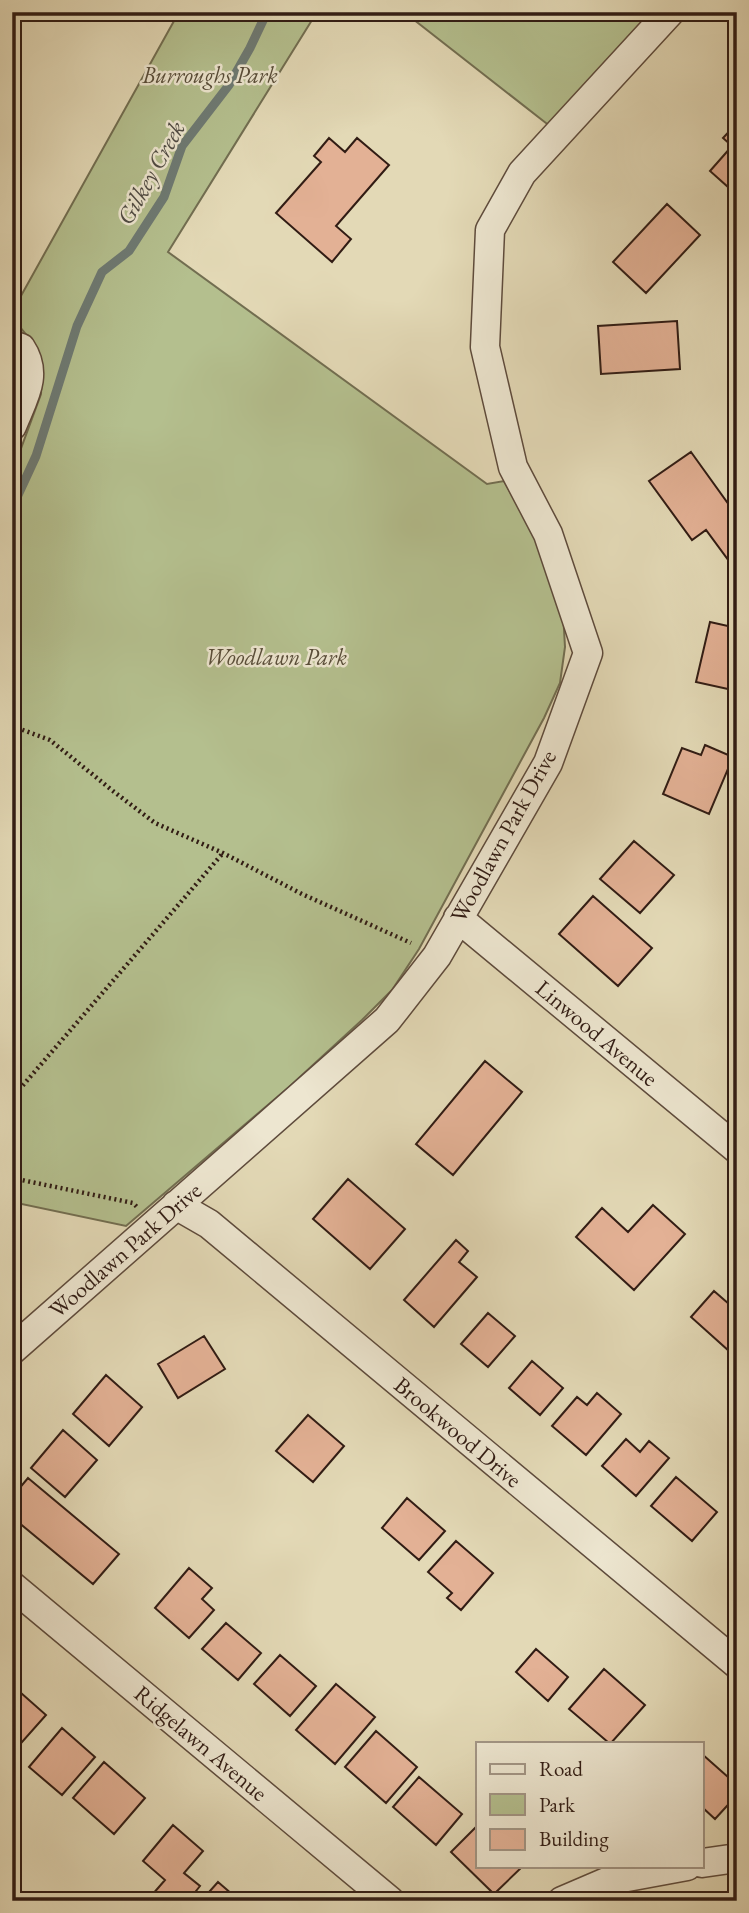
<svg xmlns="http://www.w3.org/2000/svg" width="749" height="1913" viewBox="0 0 749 1913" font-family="'EB Garamond',serif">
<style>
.green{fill:#b4bf8e;stroke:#726e51;stroke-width:2}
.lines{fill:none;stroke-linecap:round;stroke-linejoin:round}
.stream{stroke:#6e7a73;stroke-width:9}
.building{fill:#e3b195;stroke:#311c14;stroke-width:2}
.minor-casing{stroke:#5e4b3c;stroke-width:31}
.path{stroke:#311c14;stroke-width:4.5;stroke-dasharray:2 3.5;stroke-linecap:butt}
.minor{stroke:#ede6d0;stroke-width:28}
.labels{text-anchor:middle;stroke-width:5;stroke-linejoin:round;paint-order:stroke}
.park-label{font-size:23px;font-style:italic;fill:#584d39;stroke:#ede6d0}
.street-label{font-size:23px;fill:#311c14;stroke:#ede6d0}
.water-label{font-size:24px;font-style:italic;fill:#4f4b44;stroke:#ede6d0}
</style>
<rect width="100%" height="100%" fill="#e3d9b6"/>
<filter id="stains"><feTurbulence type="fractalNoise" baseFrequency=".00286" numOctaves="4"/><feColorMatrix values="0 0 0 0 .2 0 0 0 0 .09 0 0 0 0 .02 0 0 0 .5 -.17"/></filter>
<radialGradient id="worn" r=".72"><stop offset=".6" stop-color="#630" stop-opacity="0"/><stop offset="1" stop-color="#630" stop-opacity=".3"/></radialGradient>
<path class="green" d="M 179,12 L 317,12 L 168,252 L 487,484 L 504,481 L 534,534 L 563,612 L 565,647 L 560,683 L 544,718 L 419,949 L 392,990 L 362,1020 L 289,1087 L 126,1226 L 12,1202 L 12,473 L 41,394 L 42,369 L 37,348 L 20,327 L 12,324 L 12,312 Z
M 404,12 L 661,12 L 551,127 Z"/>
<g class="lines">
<path class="stream" d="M 12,508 L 36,456 L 77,326 L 102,272 L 129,251 L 164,197 L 182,146 L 229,85 L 250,48 L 267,12"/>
</g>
<path class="building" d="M 737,123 L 737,177 L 728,187 L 710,171 L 732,146 L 723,138 Z
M 329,138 L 345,152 L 357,138 L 389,165 L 336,226 L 351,239 L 332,262 L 276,213 L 321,162 L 314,156 Z
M 667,204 L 700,235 L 646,293 L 613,262 Z
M 677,321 L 680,369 L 601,374 L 598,326 Z
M 691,452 L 737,516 L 737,555 L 729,561 L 706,530 L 692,540 L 649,481 Z
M 710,622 L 737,628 L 737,691 L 696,682 Z
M 705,745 L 733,757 L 709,814 L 663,794 L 682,748 L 701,755 Z
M 634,841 L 674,875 L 640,913 L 600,879 Z
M 593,896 L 652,948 L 618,986 L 559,934 Z
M 485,1061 L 522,1092 L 453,1175 L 416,1144 Z
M 348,1179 L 405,1229 L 370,1269 L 313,1219 Z
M 653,1205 L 685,1234 L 634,1290 L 576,1237 L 602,1208 L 628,1232 Z
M 456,1240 L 468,1251 L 459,1262 L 477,1277 L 434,1327 L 404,1300 Z
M 714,1291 L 737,1311 L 737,1342 L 729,1351 L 691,1317 Z
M 488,1313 L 515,1336 L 488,1367 L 461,1344 Z
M 204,1336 L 225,1369 L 178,1398 L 158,1364 Z
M 532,1361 L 563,1388 L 540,1415 L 509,1388 Z
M 106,1375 L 142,1407 L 109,1446 L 73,1414 Z
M 597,1393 L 621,1414 L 586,1455 L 552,1426 L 577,1397 L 587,1405 Z
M 308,1415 L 344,1446 L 313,1482 L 276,1451 Z
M 63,1430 L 97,1460 L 65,1497 L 31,1468 Z
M 626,1439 L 640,1452 L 649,1441 L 669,1458 L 636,1496 L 602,1466 Z
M 676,1477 L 717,1512 L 692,1541 L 651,1506 Z
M 28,1478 L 119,1554 L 93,1584 L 12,1517 L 12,1497 Z
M 407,1498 L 445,1531 L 419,1560 L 382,1528 Z
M 456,1541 L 493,1573 L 461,1610 L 447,1598 L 452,1593 L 428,1572 Z
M 737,1561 L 737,1577 L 729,1570 Z
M 189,1568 L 212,1588 L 202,1599 L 214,1610 L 189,1638 L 155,1608 Z
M 226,1623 L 261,1653 L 238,1680 L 202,1649 Z
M 536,1649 L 568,1677 L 548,1701 L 516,1672 Z
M 280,1655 L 316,1686 L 290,1716 L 254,1684 Z
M 604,1669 L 645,1705 L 611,1743 L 609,1743 L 569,1709 Z
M 336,1684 L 375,1717 L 335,1764 L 296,1730 Z
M 12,1685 L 46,1715 L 15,1750 L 12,1748 Z
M 62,1728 L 95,1757 L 62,1795 L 29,1767 Z
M 376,1731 L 417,1767 L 386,1803 L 345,1767 Z
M 702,1754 L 737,1785 L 737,1795 L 715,1819 L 702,1807 Z
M 104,1762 L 145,1798 L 114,1834 L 73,1798 Z
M 419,1777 L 462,1814 L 436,1845 L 393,1807 Z
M 173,1825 L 203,1851 L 184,1873 L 200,1886 L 188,1901 L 159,1901 L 152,1895 L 165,1880 L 143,1861 Z
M 478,1825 L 478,1866 L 523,1866 L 494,1894 L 451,1852 Z
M 218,1882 L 240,1901 L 201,1901 Z"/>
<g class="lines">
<defs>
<path id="minor" d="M 12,345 L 21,348 C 39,375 23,398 12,426
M 458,918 L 737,1149
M 176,1205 L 209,1224 L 737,1664
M 12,1350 L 387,1020 L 437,956 L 548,763 L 588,653 L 548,534 L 513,467 L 485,347 L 490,230 L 522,173 L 670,12
M 12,1586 L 390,1901
M 702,1863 L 737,1858
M 562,1901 L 611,1880 L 687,1866"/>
</defs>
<use href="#minor" class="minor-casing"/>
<path class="path" d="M 12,726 L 50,740 L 113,791 L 155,823 L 223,853 L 302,894 L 411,943
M 12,1098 L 223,853
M 12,1178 L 133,1203 L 137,1207"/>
<use href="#minor" class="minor"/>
</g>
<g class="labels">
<g class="park-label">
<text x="210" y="83">Burroughs Park</text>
<text x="276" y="665">Woodlawn Park</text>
</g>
<g class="street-label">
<text transform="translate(503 836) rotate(-61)" y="8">Woodlawn Park Drive</text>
<text transform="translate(597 1033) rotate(40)" y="8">Linwood Avenue</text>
<text transform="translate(125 1250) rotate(-41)" y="8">Woodlawn Park Drive</text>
<text transform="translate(458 1432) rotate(40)" y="8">Brookwood Drive</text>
<text transform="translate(201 1743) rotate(40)" y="8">Ridgelawn Avenue</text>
</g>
<g class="water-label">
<text transform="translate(151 173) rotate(-61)" y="8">Gilkey Creek</text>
</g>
</g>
<rect width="749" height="1913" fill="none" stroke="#e3d9b6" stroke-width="42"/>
<rect x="14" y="14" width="721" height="1885" fill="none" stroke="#311c14" stroke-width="3.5"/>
<rect x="21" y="21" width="707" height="1871" fill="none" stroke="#311c14" stroke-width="2"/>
<rect x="476" y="1742" width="228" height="126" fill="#ede6d0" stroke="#a29585" stroke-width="2"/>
<rect x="490" y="1764" width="35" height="10" fill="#ede6d0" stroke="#a29585" stroke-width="2"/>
<text x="539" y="1776" font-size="21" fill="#311c14">Road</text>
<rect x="490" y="1794" width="35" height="21" fill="#b4bf8e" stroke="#a29585" stroke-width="2"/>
<text x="539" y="1812" font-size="21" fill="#311c14">Park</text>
<rect x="490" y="1829" width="35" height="21" fill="#e3b195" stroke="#a29585" stroke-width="2"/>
<text x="539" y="1846" font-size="21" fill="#311c14">Building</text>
<rect width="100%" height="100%" filter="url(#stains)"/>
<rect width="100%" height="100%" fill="url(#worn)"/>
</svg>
